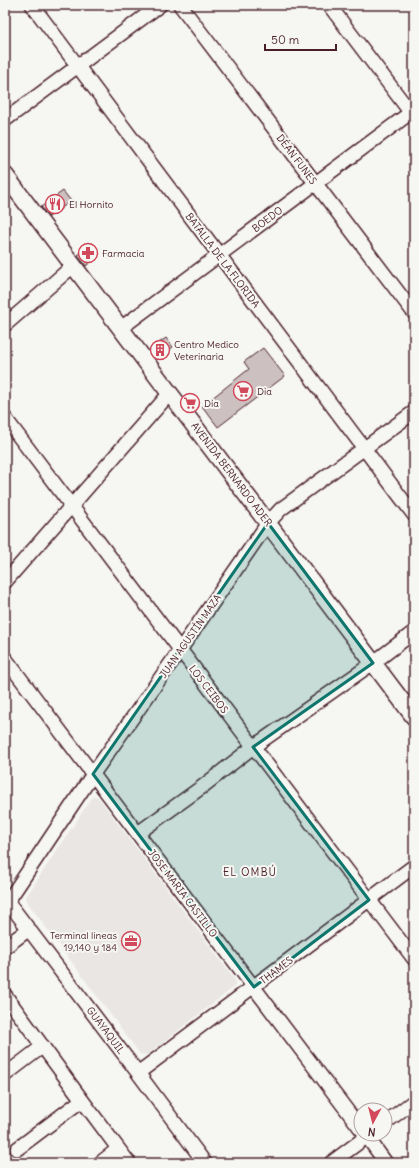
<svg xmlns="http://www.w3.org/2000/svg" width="419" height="1168" viewBox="0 0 419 1168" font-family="Delius,sans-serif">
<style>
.built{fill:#e9e6e3}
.building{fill:#ccc1c0;stroke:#4a1f2b}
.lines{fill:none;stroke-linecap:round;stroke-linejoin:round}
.minor-casing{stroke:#4a1f2b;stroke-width:16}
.major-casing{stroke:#4a1f2b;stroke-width:19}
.minor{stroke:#f6f6f2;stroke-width:13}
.major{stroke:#f6f6f2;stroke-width:16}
.marked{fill:#0f766e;fill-opacity:0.2;stroke:#0f766e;stroke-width:3;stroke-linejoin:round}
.labels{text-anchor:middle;stroke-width:4;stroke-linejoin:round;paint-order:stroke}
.street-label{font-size:10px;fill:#4a1f2b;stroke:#f6f6f2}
.poi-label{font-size:10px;fill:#4a1f2b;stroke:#f6f6f2;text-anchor:start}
.neighbourhood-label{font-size:11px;letter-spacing:1px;fill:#4a1f2b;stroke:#f6f6f2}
</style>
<rect width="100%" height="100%" fill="#f6f6f2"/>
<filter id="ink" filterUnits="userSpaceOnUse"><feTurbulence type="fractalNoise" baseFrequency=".025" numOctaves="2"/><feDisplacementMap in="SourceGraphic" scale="8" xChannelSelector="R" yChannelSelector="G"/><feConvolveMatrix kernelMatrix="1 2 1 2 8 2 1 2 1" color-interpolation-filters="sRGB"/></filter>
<g filter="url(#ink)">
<path class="built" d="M 93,796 L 98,797 L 235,980 L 235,986 L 147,1055 L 140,1054 L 28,903 L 26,897 Z"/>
<path class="building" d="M 63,191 L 71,201 L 49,217 L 41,207 Z
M 92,243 L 98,251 L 90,258 L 93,260 L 86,266 L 78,255 Z
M 166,338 L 173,347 L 156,360 L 149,350 Z
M 263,348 L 285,376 L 218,427 L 202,406 L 249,369 L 244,362 Z"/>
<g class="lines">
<defs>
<path id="minor" d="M 32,5 L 414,515
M 180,5 L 414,313
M 329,5 L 414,117
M 5,120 L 160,5
M 5,325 L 74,265
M 121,328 L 414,110
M 5,418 L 414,959
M 5,582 L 170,393
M 5,658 L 361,1129
M 138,833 L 202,787 L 253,747 L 373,663 L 414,632
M 5,898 L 138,1073 L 205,1163
M 8,901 L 93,774 L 180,650 L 268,523 L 281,509 L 414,412
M 5,947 L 29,929
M 5,995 L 82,1100 L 129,1163
M 138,1073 L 414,866
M 5,1075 L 43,1046
M 385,1123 L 414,1101
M 365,1134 L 386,1163
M 17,1149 L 82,1100
M 100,1163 L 118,1149
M 331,1163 L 370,1134"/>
<path id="major" d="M 5,175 L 414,717"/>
</defs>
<use href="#minor" class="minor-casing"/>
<use href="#major" class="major-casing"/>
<use href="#minor" class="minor"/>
<use href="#major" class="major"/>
</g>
</g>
<path class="marked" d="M 268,523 L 373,663 L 253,747 L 369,900 L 254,987 L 93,774 Z"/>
<defs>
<symbol id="restaurant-ring" viewBox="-11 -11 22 22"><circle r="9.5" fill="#f6f6f2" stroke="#d1495b" stroke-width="1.5"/><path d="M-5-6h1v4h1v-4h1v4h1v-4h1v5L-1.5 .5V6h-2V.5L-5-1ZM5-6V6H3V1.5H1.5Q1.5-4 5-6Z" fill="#d1495b"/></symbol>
<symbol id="pharmacy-ring" viewBox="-11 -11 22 22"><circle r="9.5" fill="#f6f6f2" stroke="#d1495b" stroke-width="1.5"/><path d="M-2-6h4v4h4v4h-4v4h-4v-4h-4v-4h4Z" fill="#d1495b"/></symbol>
<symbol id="building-ring" viewBox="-11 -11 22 22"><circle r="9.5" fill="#f6f6f2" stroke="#d1495b" stroke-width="1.5"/><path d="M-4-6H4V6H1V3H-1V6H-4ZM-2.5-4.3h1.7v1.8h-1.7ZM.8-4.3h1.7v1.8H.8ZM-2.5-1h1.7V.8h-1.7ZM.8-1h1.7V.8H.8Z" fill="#d1495b"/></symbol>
<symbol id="supermarket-ring" viewBox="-11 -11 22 22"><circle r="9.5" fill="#f6f6f2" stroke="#d1495b" stroke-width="1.5"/><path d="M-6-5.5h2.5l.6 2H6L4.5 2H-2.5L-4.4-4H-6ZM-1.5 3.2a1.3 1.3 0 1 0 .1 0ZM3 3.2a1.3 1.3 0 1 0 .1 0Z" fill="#d1495b"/></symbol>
<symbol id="office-ring" viewBox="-11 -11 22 22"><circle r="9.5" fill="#f6f6f2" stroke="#d1495b" stroke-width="1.5"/><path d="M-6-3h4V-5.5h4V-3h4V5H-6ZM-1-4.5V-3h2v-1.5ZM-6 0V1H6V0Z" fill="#d1495b"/></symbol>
</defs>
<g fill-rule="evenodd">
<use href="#restaurant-ring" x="44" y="193" width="22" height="22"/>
<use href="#pharmacy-ring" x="77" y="242" width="22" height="22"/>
<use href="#building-ring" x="149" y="339" width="22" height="22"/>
<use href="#supermarket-ring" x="232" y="380" width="22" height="22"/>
<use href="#supermarket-ring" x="179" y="392" width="22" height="22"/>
<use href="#office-ring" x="120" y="930" width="22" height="22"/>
</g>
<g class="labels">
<g class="street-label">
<text transform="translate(297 159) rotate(53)" y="4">DÉAN FUNES</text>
<text transform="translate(267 219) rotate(-37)" y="4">BOEDO</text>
<text transform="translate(223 260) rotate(53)" y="4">BATALLA DE LA FLORIDA</text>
<text transform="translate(232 474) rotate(53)" y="4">AVENIDA BERNARDO ADER</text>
<text transform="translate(190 636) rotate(-55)" y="4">JUAN AGUSTÍN MAZA</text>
<text transform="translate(209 689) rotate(53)" y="4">LOS CEIBOS</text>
<text transform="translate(183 893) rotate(53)" y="4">JOSE MARIA CASTILLO</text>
<text transform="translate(276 970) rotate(-37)" y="4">THAMES</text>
<text transform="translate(106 1030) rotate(53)" y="4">GUAYAQUIL</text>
</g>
<g class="poi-label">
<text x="69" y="208">El Hornito</text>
<text x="102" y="257">Farmacia</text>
<text x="174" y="348">Centro Medico<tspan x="174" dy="12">Veterinaria</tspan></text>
<text x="257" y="395">Dia</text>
<text x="204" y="407">Día</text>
<text x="117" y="939" text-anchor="end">Terminal líneas<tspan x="117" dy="12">19,140 y 184</tspan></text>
</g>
<g class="neighbourhood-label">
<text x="250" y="876">EL OMBÚ</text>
</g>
</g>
<rect width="419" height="1168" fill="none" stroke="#f6f6f2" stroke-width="20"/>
<rect x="10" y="10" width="399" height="1148" fill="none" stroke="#4a1f2b" stroke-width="1.5" filter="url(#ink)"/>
<g transform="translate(373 1122) rotate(187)"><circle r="19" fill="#f6f6f2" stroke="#b1a0a2"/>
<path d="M0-3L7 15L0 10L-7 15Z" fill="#d1495b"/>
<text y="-6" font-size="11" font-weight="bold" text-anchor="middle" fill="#4a1f2b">N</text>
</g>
<path d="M265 44v6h71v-6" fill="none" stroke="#4a1f2b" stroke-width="2"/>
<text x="271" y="44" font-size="12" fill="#4a1f2b" stroke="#f6f6f2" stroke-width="3" paint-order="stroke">50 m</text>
</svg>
